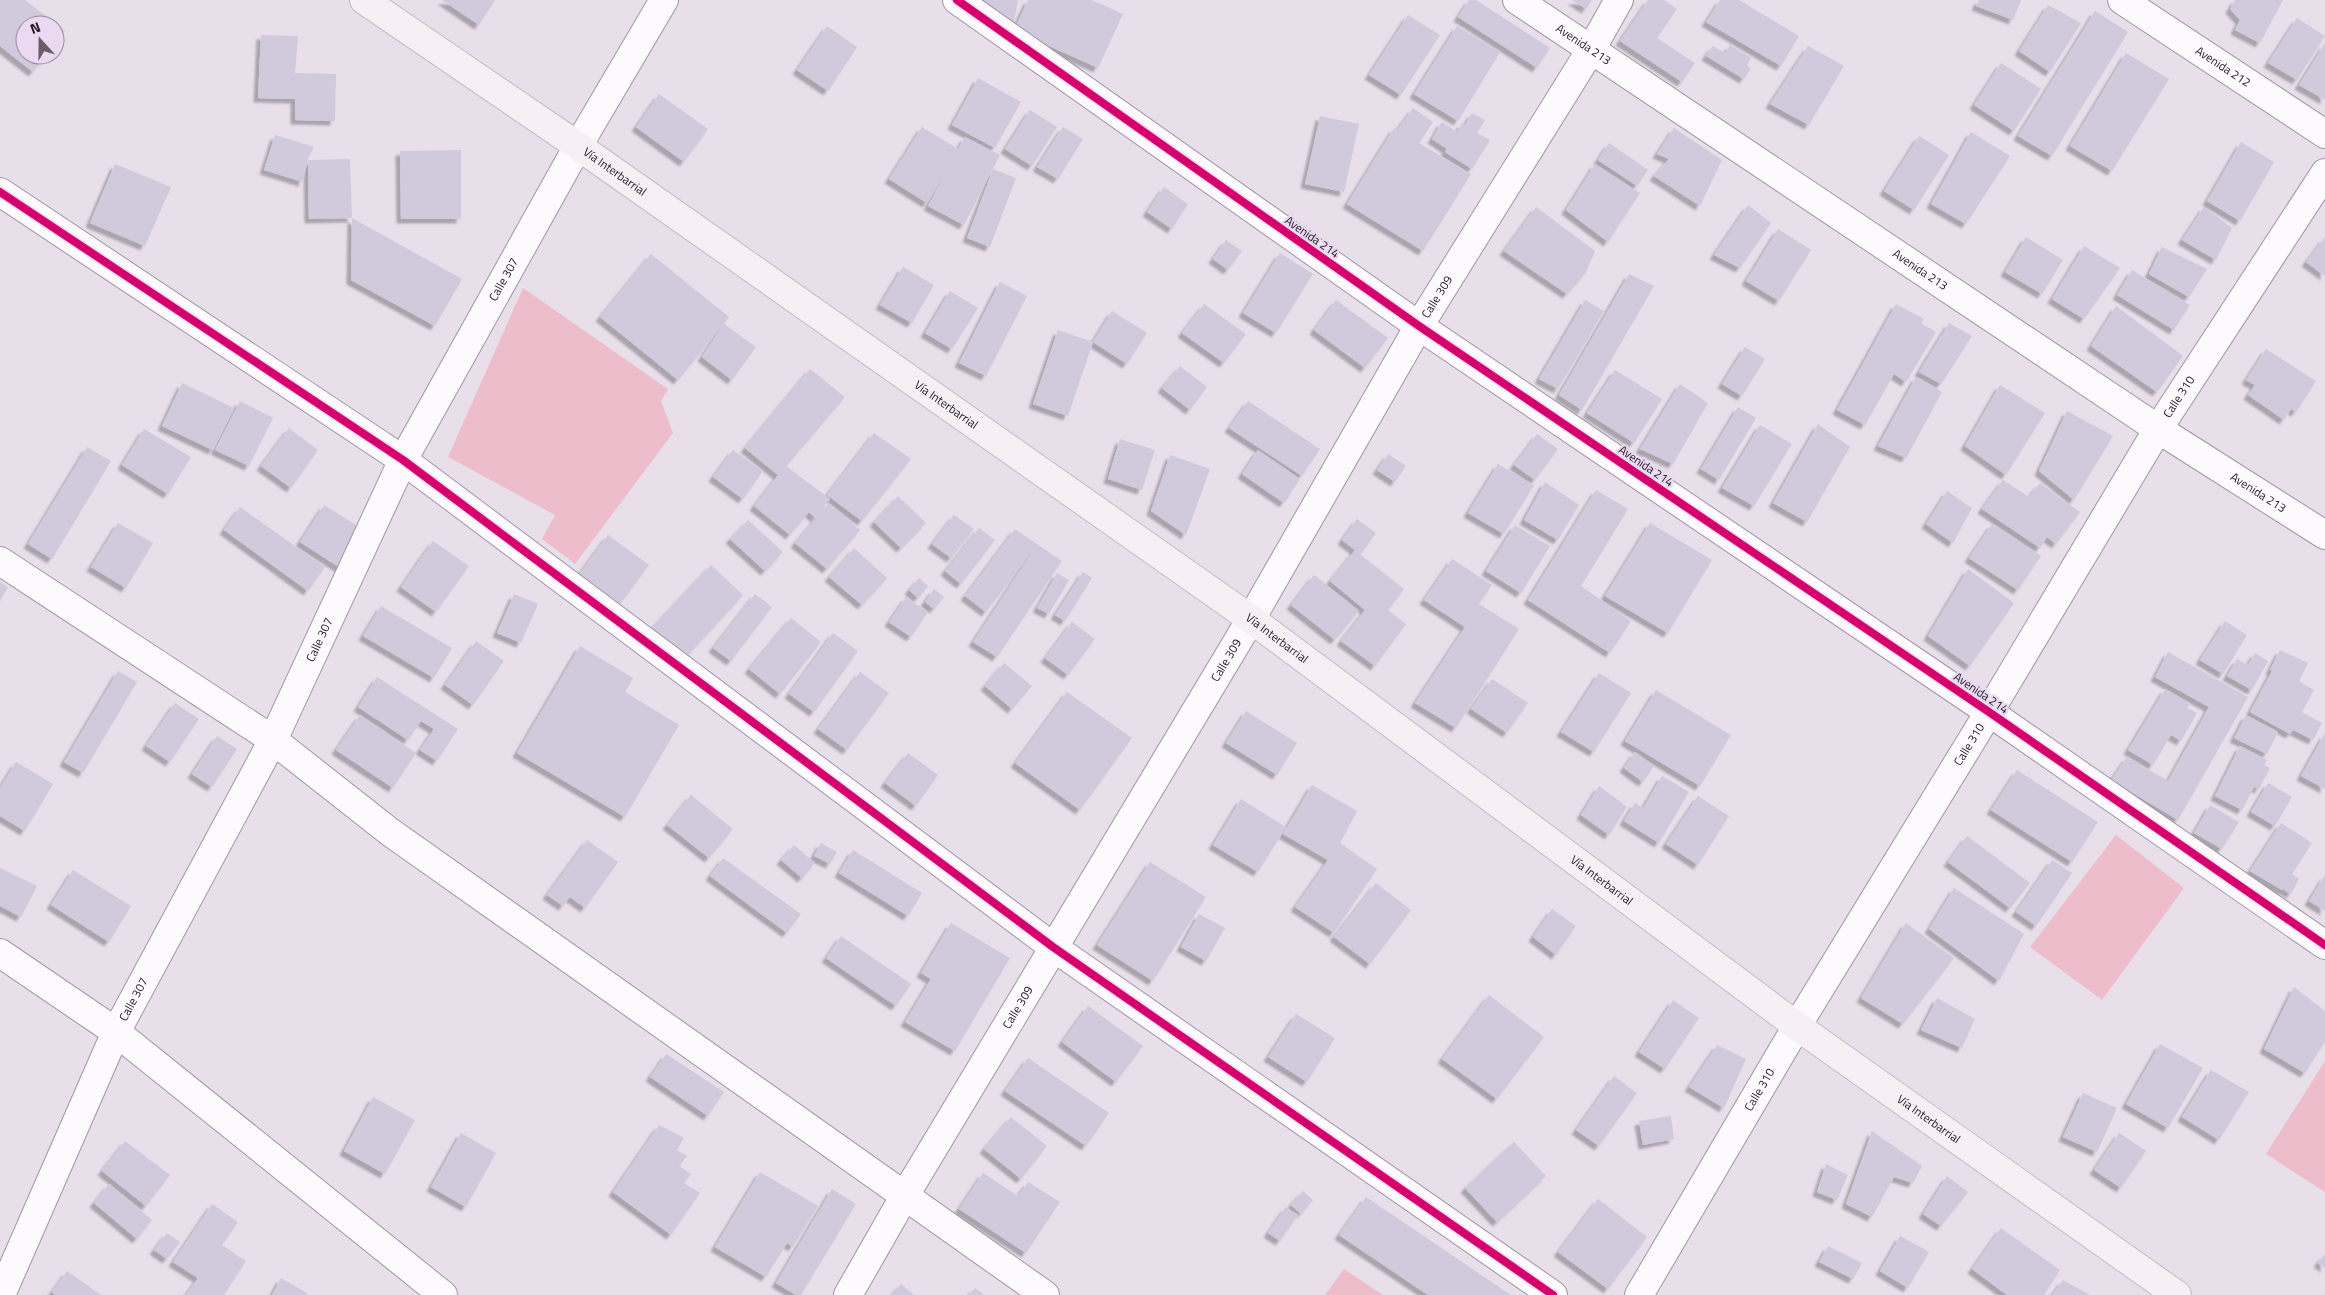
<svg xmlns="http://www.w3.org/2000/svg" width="2325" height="1295" viewBox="0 0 2325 1295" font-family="'Titillium Web',sans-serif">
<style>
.green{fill:#eebdcc}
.building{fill:#d0cadc;filter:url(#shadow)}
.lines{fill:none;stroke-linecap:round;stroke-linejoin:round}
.minor-casing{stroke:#9d96a0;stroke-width:30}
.tertiary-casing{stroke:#9d96a0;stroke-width:30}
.primary-casing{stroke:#c2bdc3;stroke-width:30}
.minor{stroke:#fcfafc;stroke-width:28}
.tertiary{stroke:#fcfafc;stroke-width:28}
.primary{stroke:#f6eff4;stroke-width:28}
.cycleway-casing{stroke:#ead9f1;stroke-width:11}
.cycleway{stroke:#d6006c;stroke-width:8}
.labels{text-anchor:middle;stroke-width:4.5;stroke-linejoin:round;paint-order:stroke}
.street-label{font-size:12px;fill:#201a22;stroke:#ead9f1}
</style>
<defs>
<filter id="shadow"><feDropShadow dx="-4.5" dy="4.5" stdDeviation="1" flood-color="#0004"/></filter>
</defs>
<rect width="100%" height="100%" fill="#e8dfeb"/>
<path class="green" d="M 523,288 L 668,389 L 661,401 L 673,433 L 575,564 L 542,539 L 555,515 L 448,457 Z
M 2116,835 L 2184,888 L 2102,1000 L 2030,947 Z
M 2325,1061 L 2325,1192 L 2266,1154 Z
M 1344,1269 L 1383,1295 L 1325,1295 Z"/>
<path class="building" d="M 0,0 L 25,0 L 65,31 L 55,44 L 55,25 L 25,25 L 25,55 L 47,55 L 33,72 L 0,46 Z
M 442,0 L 495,0 L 479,25 Z
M 979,0 L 1018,0 L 1014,22 L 995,13 L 996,8 L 978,4 Z
M 1028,0 L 1092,0 L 1123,14 L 1098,68 L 1014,30 Z
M 1469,0 L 1476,0 L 1550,48 L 1537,68 L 1458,17 Z
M 1572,0 L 1592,0 L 1586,9 Z
M 1648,0 L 1664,0 L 1677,9 L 1657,38 L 1695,63 L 1682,82 L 1620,41 Z
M 1720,0 L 1739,0 L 1799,36 L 1781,66 L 1706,22 Z
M 1979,0 L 2021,0 L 2013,20 L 1976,6 Z
M 2235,0 L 2283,0 L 2260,43 L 2235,30 L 2240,20 L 2230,9 Z
M 2048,5 L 2081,23 L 2050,72 L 2019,51 Z
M 2095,11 L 2128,32 L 2052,156 L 2018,136 Z
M 1408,15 L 1440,35 L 1401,95 L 1369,75 Z
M 2297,18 L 2325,36 L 2297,80 L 2268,63 Z
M 827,26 L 857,47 L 828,91 L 797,70 Z
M 1457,26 L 1500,52 L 1458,121 L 1414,94 Z
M 261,35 L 298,36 L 295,73 L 336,74 L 335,121 L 295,120 L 295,99 L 258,98 Z
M 2325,43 L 2325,100 L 2299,85 Z
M 1730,45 L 1751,58 L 1747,66 L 1751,68 L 1744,79 L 1706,56 L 1713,46 L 1725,53 Z
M 1808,46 L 1844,66 L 1809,125 L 1770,104 Z
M 2126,53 L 2169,79 L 2112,171 L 2070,146 Z
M 2001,63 L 2041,89 L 2014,131 L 1974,105 Z
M 978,78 L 1021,102 L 995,148 L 952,125 Z
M 659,94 L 708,129 L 684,162 L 636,127 Z
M 1413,108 L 1433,122 L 1419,143 L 1471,174 L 1423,251 L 1347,204 L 1394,128 L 1397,130 Z
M 1030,110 L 1057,127 L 1032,166 L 1005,149 Z
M 1472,113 L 1485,120 L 1477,133 L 1490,140 L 1472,169 L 1445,152 L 1447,149 L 1432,139 L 1442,122 L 1457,132 L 1462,123 L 1465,125 Z
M 1320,116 L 1359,124 L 1344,192 L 1305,184 Z
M 922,127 L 958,149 L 965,137 L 1000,155 L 964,225 L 928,206 L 944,175 L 927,203 L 889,179 Z
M 1063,127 L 1083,139 L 1058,179 L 1037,167 Z
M 1674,128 L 1722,160 L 1700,206 L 1654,176 L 1669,159 L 1657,154 Z
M 1971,132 L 2010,156 L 1966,224 L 1931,204 Z
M 275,135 L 314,147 L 308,158 L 303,182 L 264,170 Z
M 1919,136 L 1949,155 L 1914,210 L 1884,191 Z
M 2241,142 L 2274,162 L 2240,221 L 2207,201 Z
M 1609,143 L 1648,170 L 1637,186 L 1598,160 Z
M 461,150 L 461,219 L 401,219 L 400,151 Z
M 350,159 L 352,218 L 309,219 L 308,160 Z
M 115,164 L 171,187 L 145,246 L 90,223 Z
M 1595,164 L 1640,193 L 1608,242 L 1566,210 Z
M 993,169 L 1016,178 L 990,247 L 967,238 Z
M 1164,187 L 1188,204 L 1172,229 L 1147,212 Z
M 1748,205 L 1771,223 L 1740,268 L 1714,255 Z
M 1536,207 L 1595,251 L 1585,274 L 1567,294 L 1504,251 Z
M 2204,207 L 2232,228 L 2216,260 L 2182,240 Z
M 352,218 L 462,279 L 435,326 L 351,280 Z
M 1778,229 L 1811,250 L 1779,301 L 1746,281 Z
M 2026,237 L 2063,260 L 2042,294 L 2005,272 Z
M 2325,237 L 2325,276 L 2306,262 Z
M 1226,240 L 1242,251 L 1228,270 L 1213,259 Z
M 2084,246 L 2120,268 L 2084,319 L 2052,299 Z
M 2162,247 L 2207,269 L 2189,297 L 2149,274 Z
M 1280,253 L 1313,274 L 1276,333 L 1243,313 Z
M 651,254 L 729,317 L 724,324 L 756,347 L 732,380 L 702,357 L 722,326 L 678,380 L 600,317 Z
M 903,267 L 934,285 L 912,323 L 880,305 Z
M 2132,270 L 2190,305 L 2174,330 L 2117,295 Z
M 1629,274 L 1654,286 L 1582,410 L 1559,395 Z
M 1000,282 L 1027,296 L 986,376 L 959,363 Z
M 950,291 L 978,308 L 952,349 L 925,333 Z
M 1336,300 L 1388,338 L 1365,368 L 1314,330 Z
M 1585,300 L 1604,311 L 1558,389 L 1539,379 Z
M 1204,304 L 1246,334 L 1224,363 L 1182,333 Z
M 1896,304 L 1924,319 L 1921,323 L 1936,332 L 1906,382 L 1894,374 L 1865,425 L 1837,410 Z
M 2116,306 L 2183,356 L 2157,392 L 2091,346 Z
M 1112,311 L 1147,333 L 1127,364 L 1093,342 L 1068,416 L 1033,404 L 1058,330 L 1093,342 Z
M 1949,323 L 1972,336 L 1941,384 L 1919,372 Z
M 1745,347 L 1765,359 L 1742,396 L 1722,384 Z
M 2266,349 L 2316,381 L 2296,412 L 2291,409 L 2284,420 L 2248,395 L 2255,385 L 2246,380 Z
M 1180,366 L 1207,387 L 1190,410 L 1162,388 Z
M 810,369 L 845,397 L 786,466 L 830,499 L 815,518 L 809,512 L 790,535 L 754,506 L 778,475 L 745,448 Z
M 1615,370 L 1662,399 L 1634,443 L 1587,413 Z
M 1916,377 L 1942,392 L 1906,458 L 1878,446 Z
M 182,383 L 234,408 L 213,450 L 162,426 Z
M 1680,384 L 1708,403 L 1673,464 L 1640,449 Z
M 2000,385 L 2045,413 L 2006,475 L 1965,446 Z
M 240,401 L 273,418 L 249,466 L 215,450 Z
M 1248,401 L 1320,449 L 1302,476 L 1229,428 Z
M 1738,407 L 1756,418 L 1719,480 L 1701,469 Z
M 2067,411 L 2113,436 L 2074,500 L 2039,471 Z
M 1818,424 L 1850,447 L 1807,522 L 1773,503 Z
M 1760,425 L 1792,444 L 1754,506 L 1722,488 Z
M 289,428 L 318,450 L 291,488 L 261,466 Z
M 144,429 L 191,457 L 168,494 L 122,465 Z
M 874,433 L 911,459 L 862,521 L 827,495 Z
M 1537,434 L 1558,449 L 1535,480 L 1514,465 Z
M 1120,439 L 1155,450 L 1142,490 L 1108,479 Z
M 87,447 L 111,461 L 52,559 L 28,544 Z
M 733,450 L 763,471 L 743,499 L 713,477 Z
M 1258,450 L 1300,479 L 1284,503 L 1242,474 Z
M 1388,454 L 1406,466 L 1395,482 L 1377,470 Z
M 1170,455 L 1210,469 L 1186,535 L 1151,511 Z
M 1498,464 L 1534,485 L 1504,534 L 1468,513 Z
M 2003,480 L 2029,497 L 2040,483 L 2080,512 L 2056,544 L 2047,537 L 2040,548 L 1982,509 Z
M 1545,482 L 1579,505 L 1558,540 L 1524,520 Z
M 1596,490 L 1628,509 L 1581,586 L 1631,621 L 1610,653 L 1528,600 Z
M 1947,491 L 1972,508 L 1953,543 L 1926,524 Z
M 898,496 L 926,523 L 901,548 L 874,522 Z
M 829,503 L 860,530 L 827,569 L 795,543 Z
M 324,505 L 366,531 L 342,569 L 300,542 Z
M 240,507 L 325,567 L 308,591 L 224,530 Z
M 954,515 L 974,529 L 951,558 L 932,544 Z
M 1357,519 L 1376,533 L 1361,554 L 1356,551 L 1404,589 L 1388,610 L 1406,624 L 1375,666 L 1341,641 L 1365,610 L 1330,581 L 1355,550 L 1342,540 Z
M 748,520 L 783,552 L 765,571 L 730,539 Z
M 118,523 L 153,543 L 126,588 L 91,567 Z
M 1650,523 L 1712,560 L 1668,633 L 1605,596 Z
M 1992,524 L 2041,556 L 2018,590 L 1969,558 Z
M 1515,525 L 1550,546 L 1521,593 L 1486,571 Z
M 979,528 L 995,540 L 961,584 L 945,571 Z
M 1015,529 L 1062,561 L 997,657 L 973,642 L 1034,549 L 986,612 L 965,596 Z
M 608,535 L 649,565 L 618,607 L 577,577 Z
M 433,541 L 469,566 L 436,612 L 401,587 Z
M 854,548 L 887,578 L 862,605 L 829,577 Z
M 1452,559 L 1492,585 L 1479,604 L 1519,629 L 1456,728 L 1415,703 L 1465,627 L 1424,600 Z
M 711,565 L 743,595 L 684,659 L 651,629 Z
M 1968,569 L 2014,603 L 1970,666 L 1928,636 Z
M 1083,572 L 1092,578 L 1065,621 L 1055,615 Z
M 1057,573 L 1069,580 L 1049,614 L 1037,608 Z
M 1314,575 L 1359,611 L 1335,640 L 1291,605 Z
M 919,578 L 928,586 L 918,598 L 909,590 Z
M 0,582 L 8,587 L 0,601 Z
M 934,589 L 944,597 L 934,609 L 925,602 Z
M 514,594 L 538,604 L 521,643 L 497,633 Z
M 755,594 L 772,607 L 731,661 L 713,648 Z
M 906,597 L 928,612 L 911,637 L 889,622 Z
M 381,606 L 452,648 L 434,678 L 363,636 Z
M 791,618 L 821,642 L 780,694 L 749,669 Z
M 2225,621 L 2247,635 L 2223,674 L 2200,660 Z
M 1072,622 L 1095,639 L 1068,675 L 1045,658 Z
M 833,633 L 858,651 L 814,712 L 789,694 Z
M 476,641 L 504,661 L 473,705 L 445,685 Z
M 580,646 L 633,678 L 625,692 L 679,725 L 625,817 L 517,753 Z
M 2280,650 L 2308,663 L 2299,681 L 2314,690 L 2302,712 L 2322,723 L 2313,740 L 2293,730 L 2290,734 L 2250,712 L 2272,671 L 2270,670 Z
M 2168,652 L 2248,697 L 2178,820 L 2111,780 L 2127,757 L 2168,781 L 2209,707 L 2155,677 Z
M 2255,653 L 2268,661 L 2252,690 L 2227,676 L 2237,659 L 2248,665 Z
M 1004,663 L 1032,686 L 1012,709 L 985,686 Z
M 118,671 L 137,682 L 83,773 L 64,762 Z
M 860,672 L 889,693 L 847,750 L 818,729 Z
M 1599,673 L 1631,693 L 1594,752 L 1561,732 Z
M 377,677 L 458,729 L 437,761 L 420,750 L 434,729 L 421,721 L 408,740 L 358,707 Z
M 1492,679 L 1528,703 L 1507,733 L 1471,709 Z
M 2165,689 L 2190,704 L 2187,708 L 2197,713 L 2181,741 L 2171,735 L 2153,765 L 2128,750 Z
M 1656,690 L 1731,735 L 1700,786 L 1625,741 Z
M 1067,692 L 1132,738 L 1080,810 L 1015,763 Z
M 175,703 L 199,719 L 170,762 L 146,746 Z
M 1246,711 L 1297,743 L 1277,775 L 1226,743 Z
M 360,715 L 416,753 L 393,788 L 336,750 Z
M 2246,715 L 2278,732 L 2267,754 L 2234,738 Z
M 2325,733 L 2325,789 L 2301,776 Z
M 217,736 L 237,749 L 212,787 L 192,774 Z
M 2240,746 L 2267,760 L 2264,765 L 2270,768 L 2259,789 L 2254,787 L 2242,810 L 2215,796 Z
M 1635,752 L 1654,766 L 1643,782 L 1624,768 Z
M 908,753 L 938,775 L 916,806 L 885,783 Z
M 16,762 L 53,784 L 25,831 L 0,816 L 0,788 Z
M 2017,770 L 2098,822 L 2072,862 L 1991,810 Z
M 1662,776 L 1689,792 L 1659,843 L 1624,821 L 1635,803 L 1643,808 Z
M 2268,783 L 2292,797 L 2275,826 L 2251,812 Z
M 1312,785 L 1357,811 L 1340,843 L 1377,869 L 1334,933 L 1295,907 L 1328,860 L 1283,834 Z
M 1599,786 L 1627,807 L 1609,835 L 1581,815 Z
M 691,795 L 733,829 L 709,858 L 667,825 Z
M 1698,796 L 1729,816 L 1698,865 L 1666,844 Z
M 1241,799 L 1286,827 L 1258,872 L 1213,845 Z
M 2210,805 L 2239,822 L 2222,849 L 2194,833 Z
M 2281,823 L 2312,843 L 2292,874 L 2299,879 L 2291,894 L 2283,889 L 2282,890 L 2250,871 Z
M 1967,836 L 2030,883 L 2010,908 L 1948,862 Z
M 587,840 L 618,862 L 585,908 L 570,897 L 563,906 L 547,895 Z
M 821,843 L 837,852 L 830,864 L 814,856 Z
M 794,845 L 815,863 L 802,878 L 781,860 Z
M 853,850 L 922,893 L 908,916 L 839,873 Z
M 723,858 L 801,914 L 787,933 L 710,876 Z
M 2052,860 L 2072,873 L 2036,926 L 2016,912 Z
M 1150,862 L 1206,897 L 1153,981 L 1097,945 Z
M 0,868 L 37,886 L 21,917 L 0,906 Z
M 73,870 L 131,906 L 109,942 L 51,905 Z
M 2325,875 L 2325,911 L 2309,901 Z
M 1376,883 L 1411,910 L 1370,964 L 1334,937 Z
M 1954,888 L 2024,934 L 1999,981 L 1929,929 Z
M 1552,909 L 1576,926 L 1556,955 L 1533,937 Z
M 1199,914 L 1225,928 L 1206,961 L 1181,947 Z
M 951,923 L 1010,958 L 955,1051 L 905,1022 L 931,979 L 921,973 Z
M 1906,923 L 1954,958 L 1903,1024 L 1861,998 Z
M 841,936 L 911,984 L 896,1006 L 826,958 Z
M 2294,987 L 2325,1011 L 2325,1042 L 2305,1073 L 2264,1049 Z
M 1489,995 L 1544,1037 L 1497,1099 L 1442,1059 Z
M 1937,998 L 1975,1019 L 1962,1048 L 1921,1030 Z
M 1673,1000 L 1699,1018 L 1665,1069 L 1639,1052 Z
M 1088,1006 L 1143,1046 L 1116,1082 L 1062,1042 Z
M 1296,1014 L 1335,1038 L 1307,1082 L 1268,1057 Z
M 2160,1044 L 2203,1068 L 2168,1128 L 2126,1104 Z
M 1717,1045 L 1746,1059 L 1724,1108 L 1689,1087 Z
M 666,1054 L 724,1092 L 708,1116 L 650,1077 Z
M 1028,1058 L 1109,1113 L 1086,1146 L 1005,1091 Z
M 2211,1070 L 2249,1092 L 2219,1140 L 2182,1117 Z
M 1614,1076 L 1637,1093 L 1599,1146 L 1576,1130 Z
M 2083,1093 L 2117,1108 L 2097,1152 L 2063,1137 Z
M 373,1097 L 415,1120 L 385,1174 L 344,1151 Z
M 1671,1116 L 1674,1139 L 1643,1145 L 1639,1121 Z
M 1011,1117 L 1047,1146 L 1021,1179 L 984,1149 Z
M 659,1125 L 684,1138 L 677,1150 L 687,1156 L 679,1166 L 691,1174 L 684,1183 L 700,1193 L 671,1235 L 613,1192 Z
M 1872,1131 L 1922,1166 L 1913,1183 L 1894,1177 L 1872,1217 L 1846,1204 Z
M 461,1133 L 496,1153 L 466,1207 L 431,1187 Z
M 2119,1133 L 2146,1151 L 2121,1188 L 2094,1170 Z
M 125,1141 L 170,1175 L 146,1206 L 102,1171 Z
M 1514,1142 L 1546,1176 L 1497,1222 L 1465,1188 Z
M 1826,1164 L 1848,1175 L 1837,1200 L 1817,1192 Z
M 760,1172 L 818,1206 L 793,1247 L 787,1243 L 766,1277 L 715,1247 Z
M 983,1173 L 1018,1196 L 1028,1182 L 1060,1202 L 1026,1253 L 959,1209 Z
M 1947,1176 L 1968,1192 L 1941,1226 L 1923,1214 Z
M 109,1184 L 152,1220 L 137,1239 L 94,1203 Z
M 832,1189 L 856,1204 L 801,1295 L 796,1295 L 776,1283 Z
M 1303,1191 L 1313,1200 L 1301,1214 L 1291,1205 Z
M 1366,1197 L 1511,1295 L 1428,1295 L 1339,1235 Z
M 1598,1199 L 1647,1237 L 1608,1289 L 1558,1252 Z
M 212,1204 L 238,1222 L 222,1245 L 246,1261 L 224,1295 L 186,1295 L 198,1278 L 173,1262 Z
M 1286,1207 L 1298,1215 L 1280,1241 L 1268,1233 Z
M 2001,1228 L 2060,1270 L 2044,1295 L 2007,1295 L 1972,1269 Z
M 167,1233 L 180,1242 L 167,1259 L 154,1250 Z
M 1900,1236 L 1929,1252 L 1908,1288 L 1880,1271 Z
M 1828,1246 L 1862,1263 L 1853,1279 L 1819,1262 Z
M 2325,1254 L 2325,1268 L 2318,1263 Z
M 67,1271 L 101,1295 L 55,1295 L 52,1292 Z
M 281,1278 L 307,1293 L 306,1295 L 272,1295 Z
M 2063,1280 L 2090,1295 L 2052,1295 Z
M 901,1284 L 914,1295 L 892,1295 Z
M 975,1288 L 984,1295 L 969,1295 Z"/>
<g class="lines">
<defs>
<g id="minor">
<path d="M 957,0 L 1419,326 L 1989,712 L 2325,945"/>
<path id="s1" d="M 1517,0 L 2158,429 L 2325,535"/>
<path id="s2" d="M 2122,0 L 2325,134"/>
<path d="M 0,192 L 403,460 L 1053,947 L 1553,1295"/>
<path d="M 0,561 L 273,740 L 390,832 L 1045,1295"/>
<path d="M 0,953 L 116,1032 L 443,1295"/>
<path id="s3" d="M 1639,1295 L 1797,1026 L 1989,712 L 2158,429 L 2325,173"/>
</g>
<g id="tertiary">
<path id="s4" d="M 1,1295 L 116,1032 L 273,740 L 403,460 L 578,146 L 664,0"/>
<path id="s5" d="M 848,1295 L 904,1197 L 1251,619 L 1419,326 L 1592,48 L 1619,0"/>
</g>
<g id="primary">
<path id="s6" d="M 364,0 L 578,146 L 1251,619 L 1797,1026 L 2177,1295"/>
</g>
</defs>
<use href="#minor" class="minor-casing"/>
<use href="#tertiary" class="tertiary-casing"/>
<use href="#primary" class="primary-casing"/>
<use href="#minor" class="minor"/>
<use href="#tertiary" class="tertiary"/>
<use href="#primary" class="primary"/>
<defs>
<path id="cycleway" d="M 957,0 L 1419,326 L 1989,712 L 2325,945
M 0,192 L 403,460 L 1053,947 L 1553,1295"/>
</defs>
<use href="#cycleway" class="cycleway-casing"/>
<use href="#cycleway" class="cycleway"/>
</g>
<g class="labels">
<g class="street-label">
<text dy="4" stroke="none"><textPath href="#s1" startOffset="80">Avenida 213</textPath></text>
<text dy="4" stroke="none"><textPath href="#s2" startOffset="121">Avenida 212</textPath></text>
<text dy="4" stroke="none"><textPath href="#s6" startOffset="304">Vía Interbarrial</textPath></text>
<text transform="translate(1312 237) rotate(35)" y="4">Avenida 214</text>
<text dy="4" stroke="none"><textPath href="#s1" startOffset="485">Avenida 213</textPath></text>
<text dy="4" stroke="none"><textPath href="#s4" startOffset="1134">Calle 307</textPath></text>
<text dy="4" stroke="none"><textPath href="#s5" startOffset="1159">Calle 309</textPath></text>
<text dy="4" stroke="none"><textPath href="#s3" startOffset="1048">Calle 310</textPath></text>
<text dy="4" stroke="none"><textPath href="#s6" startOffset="709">Vía Interbarrial</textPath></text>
<text transform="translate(1646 466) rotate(34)" y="4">Avenida 214</text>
<text dy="4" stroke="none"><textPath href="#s1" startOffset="890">Avenida 213</textPath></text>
<text dy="4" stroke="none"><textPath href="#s6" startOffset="1114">Vía Interbarrial</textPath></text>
<text dy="4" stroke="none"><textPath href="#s4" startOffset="729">Calle 307</textPath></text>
<text dy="4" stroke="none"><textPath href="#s5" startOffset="739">Calle 309</textPath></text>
<text transform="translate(1981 693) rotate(34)" y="4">Avenida 214</text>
<text dy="4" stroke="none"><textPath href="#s3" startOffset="642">Calle 310</textPath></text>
<text dy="4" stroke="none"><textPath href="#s6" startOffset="1519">Vía Interbarrial</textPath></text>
<text dy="4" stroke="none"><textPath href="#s4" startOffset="324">Calle 307</textPath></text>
<text dy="4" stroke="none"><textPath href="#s5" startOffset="334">Calle 309</textPath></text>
<text dy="4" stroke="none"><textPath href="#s3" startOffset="238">Calle 310</textPath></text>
<text dy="4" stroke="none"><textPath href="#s6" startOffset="1924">Vía Interbarrial</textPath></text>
</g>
</g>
<g transform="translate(40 40) rotate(339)"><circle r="24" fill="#ead9f1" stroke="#998d9e"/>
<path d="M0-4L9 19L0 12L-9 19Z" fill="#665f68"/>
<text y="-8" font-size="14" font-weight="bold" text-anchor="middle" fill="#201a22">N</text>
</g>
</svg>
